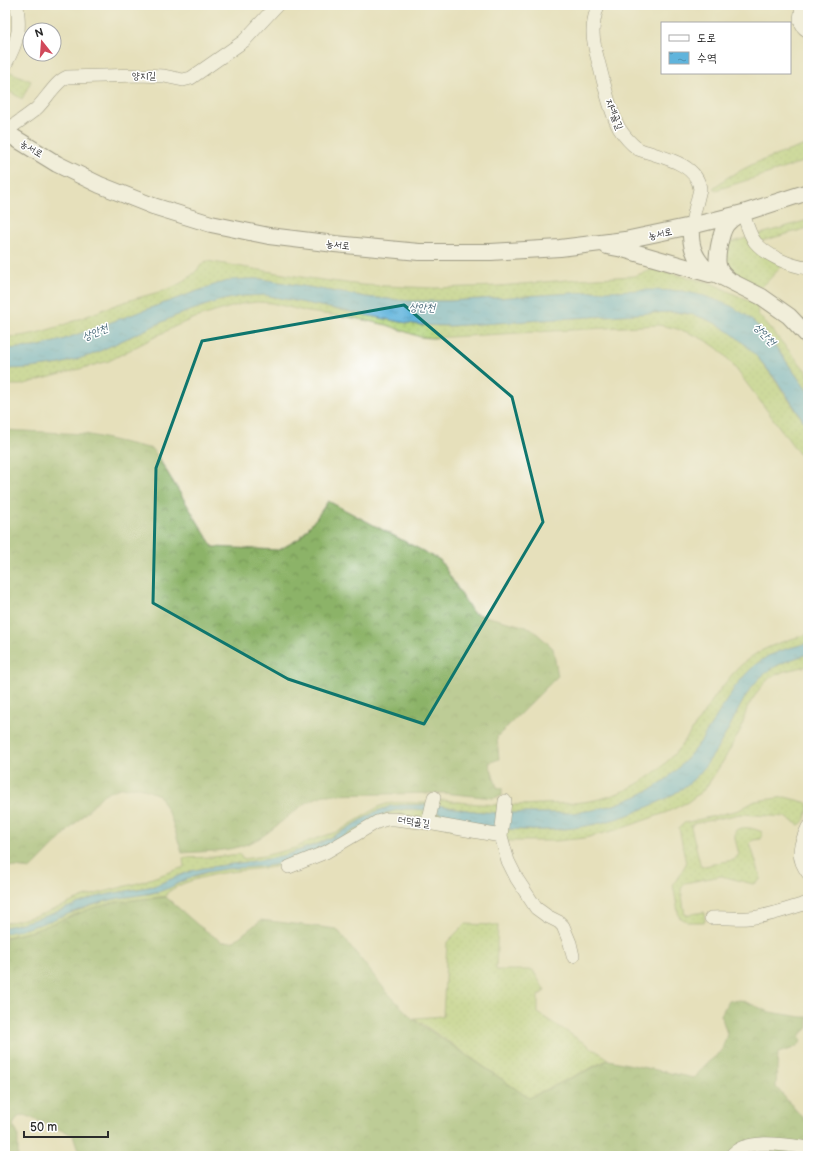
<svg xmlns="http://www.w3.org/2000/svg" width="813" height="1161" viewBox="0 0 813 1161" font-family="'Balsamiq Sans','Poor Story',sans-serif">
<style>
.grass{fill:url(#grass-dots);stroke:#6e7e52}
.forest{fill:url(#forest-crowns);stroke:#5c6f4a}
.water{fill:url(#water-ripples);stroke:#467084}
.lines{fill:none;stroke-linecap:round;stroke-linejoin:round}
.minor-casing{stroke:#474641;stroke-width:14}
.tertiary-casing{stroke:#474641;stroke-width:18}
.minor{stroke:#fff;stroke-width:13}
.tertiary{stroke:#fff;stroke-width:16}
.marked{fill:none;stroke:#0f766e;stroke-width:3;stroke-linejoin:round}
.labels{text-anchor:middle;stroke-width:3;stroke-linejoin:round;paint-order:stroke}
.street-label{font-size:10px;fill:#2b2b2b;stroke:#fff}
.water-label{font-size:11px;font-style:italic;fill:#406272;stroke:#fff}
</style>
<defs>
<pattern id="grass-dots" width="8" height="8" patternUnits="userSpaceOnUse"><rect width="8" height="8" fill="#b1d178"/><path d="M2 2h.1M6 6h.1" fill="none" stroke="#98b468" stroke-width="1.8" stroke-linecap="round"/></pattern>
<pattern id="forest-crowns" width="20" height="18" patternUnits="userSpaceOnUse"><rect width="20" height="18" fill="#8cb368"/><path d="M2 6a3 3 0 1 1 6 0M12 15a3 3 0 1 1 6 0" fill="none" stroke="#739256"/></pattern>
<pattern id="water-ripples" width="26" height="14" patternUnits="userSpaceOnUse"><rect width="26" height="14" fill="#60b4dc"/><path d="M2 4q2-2 4 0t4 0M15 11q2-2 4 0t4 0" fill="none" stroke="#4f93b3"/></pattern>
</defs>
<rect width="100%" height="100%" fill="#fff"/>
<filter id="ink" filterUnits="userSpaceOnUse"><feTurbulence type="fractalNoise" baseFrequency=".025" numOctaves="2"/><feDisplacementMap in="SourceGraphic" scale="8" xChannelSelector="R" yChannelSelector="G"/><feConvolveMatrix kernelMatrix="1 2 1 2 8 2 1 2 1" color-interpolation-filters="sRGB"/></filter>
<filter id="wash" filterUnits="userSpaceOnUse"><feTurbulence type="fractalNoise" baseFrequency=".012" numOctaves="4" result="noise"/><feDisplacementMap in="SourceGraphic" scale="16" xChannelSelector="R" yChannelSelector="G"/><feGaussianBlur stdDeviation="0.9" result="paint"/><feColorMatrix in="noise" values="0 0 0 0 0 0 0 0 0 0 0 0 0 0 0 0 0 1.4 0 .05"/><feComposite in="paint" operator="in"/></filter>
<g filter="url(#wash)">
<rect width="100%" height="100%" fill="#e6e0bb"/>
<path class="grass" d="M 8,71 L 31,81 L 22,99 L 5,89 L 5,77 Z
M 808,144 L 808,160 L 770,173 L 716,190 L 713,188 L 728,177 L 755,163 Z
M 808,220 L 808,228 L 762,241 L 757,235 Z
M 746,238 L 783,265 L 762,287 C 747,281 723,275 725,256 C 726,251 726,247 729,243 Z
M 207,261 L 308,278 L 362,285 L 434,288 L 499,286 L 578,279 L 634,276 L 654,269 L 711,283 L 757,305 L 758,314 L 808,373 L 808,392 L 776,347 L 759,327 L 604,291 L 450,301 L 410,301 L 366,297 L 261,279 C 246,279 232,280 217,284 L 62,340 L 36,347 L 5,349 L 5,337 C 43,337 86,315 121,303 C 140,296 162,293 179,284 C 186,280 191,276 196,271 C 200,267 201,263 207,261 Z
M 265,295 L 401,322 L 422,325 L 449,326 L 651,313 L 673,312 L 695,315 L 715,323 L 735,335 L 751,349 L 772,376 L 808,428 L 808,466 C 790,442 772,417 754,393 C 742,378 731,360 717,348 C 699,335 679,328 658,325 L 432,338 L 420,337 L 387,325 L 354,318 L 308,312 L 271,303 L 257,302 L 241,304 L 192,319 L 174,327 L 109,361 L 21,385 L 5,385 L 5,369 L 30,368 L 60,364 L 91,355 L 175,316 L 218,301 L 242,296 Z
M 808,634 L 808,643 L 786,649 L 768,656 L 755,665 L 745,675 L 735,687 L 701,741 L 685,761 L 668,778 L 652,789 L 635,797 L 614,805 L 593,810 L 573,813 L 495,813 L 472,811 L 437,805 L 402,805 L 391,806 L 375,812 L 345,830 L 320,843 L 286,855 L 269,859 L 204,868 L 191,871 L 154,886 L 110,894 L 93,898 L 46,916 L 18,924 L 5,927 L 5,923 L 16,921 L 45,913 L 84,897 L 138,883 L 184,867 L 183,858 L 213,857 L 240,854 L 242,859 L 263,856 L 295,848 L 309,841 L 339,831 L 380,806 C 395,800 412,803 428,803 C 434,803 439,800 444,800 C 477,805 507,806 541,804 C 557,803 573,804 589,801 C 622,796 653,778 675,753 C 700,724 724,672 757,653 C 773,644 791,639 808,634 Z
M 808,654 L 808,666 L 785,671 L 771,677 L 760,688 L 747,708 L 741,729 L 724,760 L 705,789 L 688,802 L 665,813 L 620,829 L 585,838 L 556,841 L 509,841 L 506,843 L 404,815 L 286,865 C 267,869 249,869 230,872 C 218,873 205,877 194,880 C 184,883 174,887 166,894 L 167,896 L 116,902 L 90,909 L 33,931 L 5,937 L 5,933 L 31,927 L 106,901 L 119,898 L 149,894 L 161,891 L 187,879 L 211,871 L 226,868 L 265,866 L 282,863 L 299,857 L 386,813 C 401,808 420,808 436,812 C 451,815 465,822 480,825 C 535,835 594,831 645,808 C 668,799 692,785 706,765 C 715,753 723,739 730,726 C 739,709 747,689 762,676 C 775,664 792,659 808,654 Z
M 785,797 L 808,803 C 808,811 807,821 799,825 L 785,817 L 740,814 L 693,824 L 691,827 L 701,867 L 721,862 L 734,860 L 739,854 L 735,839 L 735,831 C 741,825 754,828 762,832 L 762,836 L 761,839 L 753,840 L 750,843 L 761,878 L 759,881 L 753,884 L 721,876 L 685,883 L 681,889 L 685,915 L 704,912 L 705,922 L 688,922 L 679,917 L 673,885 L 686,864 L 679,828 L 684,823 L 739,810 L 755,801 Z
M 465,924 L 498,925 L 496,970 L 533,970 L 545,991 L 538,996 L 538,1013 L 609,1059 L 529,1098 L 414,1018 L 443,1016 L 447,942 Z"/>
<path class="forest" d="M 5,430 L 86,434 L 153,449 L 213,547 L 279,550 L 300,538 L 317,517 L 328,501 L 440,560 L 473,613 L 531,628 L 553,648 L 558,676 L 497,737 L 499,759 L 489,763 L 497,787 L 502,788 L 502,796 L 493,798 L 443,793 L 325,795 C 301,801 284,822 263,836 C 239,852 211,851 182,853 L 171,818 L 159,795 L 139,787 L 120,788 L 104,794 L 31,869 L 5,866 Z
M 166,897 L 198,925 L 222,942 L 234,941 L 261,920 L 337,929 L 386,991 L 413,1019 L 529,1098 L 609,1060 L 694,1078 L 707,1063 L 721,1052 L 727,1034 L 721,1015 L 728,1001 L 741,1000 L 770,1012 L 802,1017 L 808,1017 L 808,1028 L 799,1036 L 802,1040 C 798,1049 787,1050 778,1053 L 776,1087 L 808,1124 L 808,1156 L 80,1156 L 73,1135 L 24,1115 L 18,1117 L 13,1125 L 18,1134 L 18,1156 L 5,1156 L 5,938 L 33,931 L 90,909 L 116,902 Z"/>
<path class="water" d="M 248,279 L 261,279 L 366,297 L 410,301 L 450,301 L 604,291 L 649,290 L 682,291 L 705,296 L 731,306 L 747,316 L 759,327 L 776,347 L 808,392 L 808,428 C 781,386 746,328 694,315 C 681,311 665,312 651,313 L 449,326 L 422,325 L 401,322 L 265,295 L 242,296 L 218,301 L 175,316 L 91,355 L 60,364 L 30,368 L 5,369 L 5,349 L 36,347 L 62,340 L 217,284 L 232,280 Z
M 808,643 L 808,654 C 792,659 775,664 762,676 C 747,689 739,709 730,726 C 723,739 715,753 706,765 C 692,785 668,799 645,808 C 594,831 535,835 480,825 C 465,822 451,815 436,812 C 420,808 401,808 386,813 C 352,831 319,853 282,863 C 260,869 236,866 213,871 C 204,872 195,875 187,879 C 178,883 169,889 160,891 C 142,896 124,896 106,901 C 72,910 40,928 5,933 L 5,927 L 18,924 L 46,916 L 93,898 L 110,894 L 154,886 L 191,871 L 204,868 L 269,859 L 286,855 L 320,843 L 345,830 L 375,812 L 391,806 L 402,805 L 437,805 L 472,811 L 495,813 L 573,813 L 593,810 L 614,805 L 635,797 L 652,789 L 668,778 L 685,761 L 701,741 L 735,687 L 745,675 L 755,665 L 768,656 L 786,649 Z"/>
</g>
<g filter="url(#ink)">
<g class="lines">
<defs>
<path id="minor" d="M 598,5 C 595,14 593,23 593,32 C 593,46 598,59 601,72 C 606,91 610,111 619,128 C 624,136 630,143 638,149 C 659,157 697,162 700,189 L 691,226
M 803,5 C 800,15 797,25 808,31
M 5,65 C 10,56 15,46 17,36 C 20,26 18,15 17,5
M 5,132 C 15,124 26,117 36,109 C 45,101 56,81 67,77 L 140,75 L 164,76 L 183,80 L 191,78 L 244,41 L 277,5
M 743,213 C 746,222 749,234 755,242 C 767,256 790,266 808,268
M 505,801 L 501,836 L 508,861 L 517,879 L 536,908 L 547,916 L 559,922 L 563,926 L 570,943 L 573,956
M 428,823 L 434,797
M 808,827 C 800,844 795,856 808,873
M 289,867 L 326,852 L 377,822 L 387,819 L 395,819 L 428,823 L 501,836
M 711,918 C 723,917 736,919 748,918 C 768,917 789,908 808,903
M 731,1156 C 745,1137 788,1145 808,1148"/>
<path id="tertiary" d="M 5,132 L 57,164 L 100,185 L 153,206 L 211,224 L 269,236 L 335,244 L 419,252 L 491,252 L 560,248 L 625,240 L 691,226 L 743,213 L 808,192
M 691,226 C 690,244 693,256 706,269 L 762,297 L 789,316 L 808,336
M 607,246 L 623,249 L 710,274
M 729,280 C 724,276 719,271 718,265 C 716,256 721,232 726,225 C 730,220 734,217 739,215"/>
</defs>
<use href="#minor" class="minor-casing"/>
<use href="#tertiary" class="tertiary-casing"/>
<use href="#minor" class="minor"/>
<use href="#tertiary" class="tertiary"/>
</g>
</g>
<path d="M0 0H813V1161H0ZM 404,305 L 512,397 L 543,522 L 424,724 L 288,679 L 153,603 L 156,468 L 202,341 Z" fill="#e6e0bb" fill-opacity=".55" fill-rule="evenodd"/>
<path class="marked" d="M 404,305 L 512,397 L 543,522 L 424,724 L 288,679 L 153,603 L 156,468 L 202,341 Z"/>
<g class="labels">
<g class="street-label">
<text x="144" y="79">양지길</text>
<text transform="translate(615 114) rotate(69)" y="4">지네골길</text>
<text transform="translate(32 148) rotate(31)" y="4">농서로</text>
<text transform="translate(660 233) rotate(-12)" y="4">농서로</text>
<text transform="translate(338 244) rotate(6)" y="4">농서로</text>
<text transform="translate(414 821) rotate(7)" y="4">더덕골길</text>
</g>
<g class="water-label">
<text transform="translate(422 307) rotate(1)" y="4">상안천</text>
<text transform="translate(95 332) rotate(-22)" y="4">상안천</text>
<text transform="translate(765 334) rotate(46)" y="4">상안천</text>
</g>
</g>
<rect width="813" height="1161" fill="none" stroke="#fff" stroke-width="20"/>
<rect x="661" y="22" width="130" height="52" fill="#ffffff" stroke="#aaaaaa"/>
<rect x="669" y="35" width="20" height="6" fill="#ffffff" stroke="#aaaaaa"/>
<text x="697" y="42" font-size="12" fill="#2b2b2b">도로</text>
<rect x="669" y="52" width="20" height="12" fill="url(#water-ripples)" stroke="#aaaaaa"/>
<text x="697" y="62" font-size="12" fill="#2b2b2b">수역</text>
<g transform="translate(42 42) rotate(343)"><circle r="19" fill="#ffffff" stroke="#aaaaaa"/>
<path d="M0-3L7 15L0 10L-7 15Z" fill="#d1495b"/>
<text y="-6" font-size="11" font-weight="bold" text-anchor="middle" fill="#2b2b2b">N</text>
</g>
<path d="M24 1131v6h84v-6" fill="none" stroke="#2b2b2b" stroke-width="2"/>
<text x="30" y="1131" font-size="12" fill="#2b2b2b" stroke="#ffffff" stroke-width="3" paint-order="stroke">50 m</text>
</svg>
